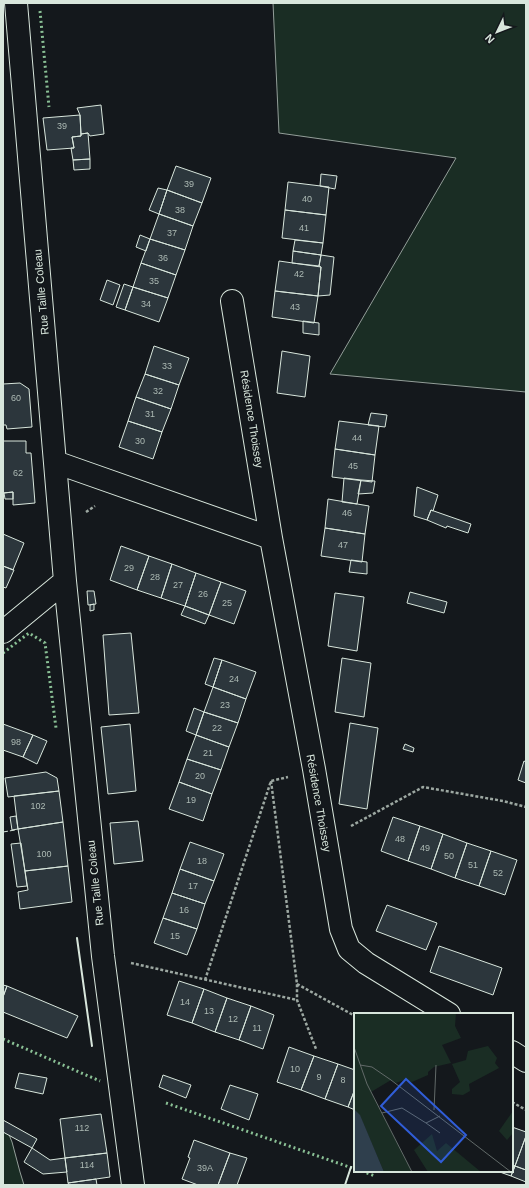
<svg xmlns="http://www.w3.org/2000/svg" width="529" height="1188" viewBox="0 0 529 1188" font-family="Arial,sans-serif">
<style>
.green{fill:#1a2d24;stroke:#939e99}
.building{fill:#2c363c;stroke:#d8e6dc}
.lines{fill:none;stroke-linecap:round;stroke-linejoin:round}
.minor-casing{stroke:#d8e6dc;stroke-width:24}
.path{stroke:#9da8a2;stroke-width:2.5;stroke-dasharray:3 2;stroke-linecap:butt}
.minor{stroke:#14181c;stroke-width:22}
.hedge{stroke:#8ac095;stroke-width:3;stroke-dasharray:2 3;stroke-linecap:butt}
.fence{stroke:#d8e6dc;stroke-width:1;stroke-dasharray:5 2;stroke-linecap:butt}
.wall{stroke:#d8e6dc;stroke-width:2}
.labels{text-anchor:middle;stroke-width:3;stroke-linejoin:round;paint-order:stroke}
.number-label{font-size:9px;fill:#adbab4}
.street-label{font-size:11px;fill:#d8e6dc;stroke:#14181c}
.inset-road{fill:none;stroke:#626a69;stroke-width:1}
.view{fill:#305dd8;fill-opacity:0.15;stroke:#305dd8;stroke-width:2}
.inset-edge{fill:none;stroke:#d8e6dc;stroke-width:2}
</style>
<rect width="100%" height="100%" fill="#14181c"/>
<path class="green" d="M 273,3 L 526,3 L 526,392 L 330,374 L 456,158 L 279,133 Z
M 3,1120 L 12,1142 L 20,1172 L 24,1185 L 3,1185 Z"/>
<path class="building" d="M 101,105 L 104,134 L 90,136 L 88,133 L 81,134 L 80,115 L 77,108 Z
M 80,115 L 81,136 L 72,137 L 74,148 L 47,150 L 43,118 Z
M 88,133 L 90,159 L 73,160 L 71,148 L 74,148 L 72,137 L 81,136 L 81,134 Z
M 90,159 L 90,169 L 74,170 L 73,160 Z
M 176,166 L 211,178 L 202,203 L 167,190 Z
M 321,174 L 337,176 L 335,189 L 320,186 Z
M 288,182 L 329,187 L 326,215 L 285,210 Z
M 158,188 L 167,190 L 159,214 L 149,210 Z
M 167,190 L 202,203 L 193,226 L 159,214 Z
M 285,210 L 326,215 L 323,243 L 282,238 Z
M 159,214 L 193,226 L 185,250 L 150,239 Z
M 140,235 L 150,239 L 146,251 L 136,247 Z
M 150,239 L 185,250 L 176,275 L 141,263 Z
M 295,240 L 323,243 L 321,255 L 293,251 Z
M 293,251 L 321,255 L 319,266 L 292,263 Z
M 321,255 L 334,257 L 330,295 L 318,296 L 321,267 L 319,266 Z
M 279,261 L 321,267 L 318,296 L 275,291 Z
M 141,263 L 176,275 L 168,298 L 133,287 Z
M 107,280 L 120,285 L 113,305 L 100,300 Z
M 124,284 L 133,287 L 125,310 L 116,307 Z
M 133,287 L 168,298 L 159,322 L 125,310 Z
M 275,291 L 318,296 L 314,323 L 272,317 Z
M 303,321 L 319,323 L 319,335 L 303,333 Z
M 154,346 L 189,358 L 179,385 L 145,374 Z
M 282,351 L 310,356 L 305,397 L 277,393 Z
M 145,374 L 179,385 L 171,409 L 136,397 Z
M 20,383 L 29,389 L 32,427 L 7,429 L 6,425 L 3,425 L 3,384 Z
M 136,397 L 171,409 L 162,432 L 128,421 Z
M 371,413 L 387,415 L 385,427 L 368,425 Z
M 128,421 L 162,432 L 153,459 L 119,447 Z
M 339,421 L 379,426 L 375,455 L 335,449 Z
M 3,441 L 26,441 L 26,453 L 31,453 L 35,503 L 13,505 L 13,492 L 3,493 Z
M 335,449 L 375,455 L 372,482 L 332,477 Z
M 344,478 L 361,480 L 357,504 L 342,502 Z
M 361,480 L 375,481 L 373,493 L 358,494 Z
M 417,487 L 438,495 L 433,511 L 431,510 L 427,520 L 414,516 Z
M 13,492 L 13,499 L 5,499 L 4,493 Z
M 328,499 L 369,506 L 365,534 L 325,528 Z
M 431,510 L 471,524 L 468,533 L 447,526 L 446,528 L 427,520 Z
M 325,528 L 365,534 L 362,562 L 321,556 Z
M 3,534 L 24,543 L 13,570 L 3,566 Z
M 121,546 L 149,556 L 137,590 L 110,580 Z
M 149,556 L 172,564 L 161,598 L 137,590 Z
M 351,560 L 367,562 L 367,574 L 349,572 Z
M 172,564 L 196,573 L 185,606 L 161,598 Z
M 3,566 L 14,570 L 6,588 L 3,587 Z
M 196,573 L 221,582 L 209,615 L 185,606 Z
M 221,582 L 246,591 L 234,624 L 209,615 Z
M 87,591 L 94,591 L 96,604 L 88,605 Z
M 410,592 L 447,602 L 444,613 L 407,603 Z
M 335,593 L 364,597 L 357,651 L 328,646 Z
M 94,604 L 94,610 L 90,611 L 90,605 Z
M 185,606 L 209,615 L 205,624 L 181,615 Z
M 131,633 L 139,713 L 109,715 L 103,635 Z
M 214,658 L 222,660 L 213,687 L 205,684 Z
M 342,658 L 371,663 L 364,717 L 335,712 Z
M 222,660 L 256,672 L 246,699 L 213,687 Z
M 213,687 L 246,699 L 238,723 L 204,712 Z
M 194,708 L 204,712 L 196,735 L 186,731 Z
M 204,712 L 238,723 L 229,747 L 196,735 Z
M 350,723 L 378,728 L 367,809 L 339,804 Z
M 3,724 L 33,735 L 23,757 L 3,750 Z
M 130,724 L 136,791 L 108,794 L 101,727 Z
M 33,735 L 47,741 L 37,764 L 23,757 Z
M 196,735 L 229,747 L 221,770 L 187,759 Z
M 405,744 L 414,748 L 413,752 L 403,749 Z
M 187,759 L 221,770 L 212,794 L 179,782 Z
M 524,761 L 526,762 L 526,783 L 518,780 Z
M 46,772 L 57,778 L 59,791 L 8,797 L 5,778 Z
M 179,782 L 212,794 L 203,821 L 169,809 Z
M 59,791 L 63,822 L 18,829 L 14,796 Z
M 16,816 L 18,829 L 12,830 L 10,817 Z
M 393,817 L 420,826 L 408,861 L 381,851 Z
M 138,821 L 143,861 L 114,864 L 110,823 Z
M 63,822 L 68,866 L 25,871 L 18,829 Z
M 420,826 L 443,834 L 431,869 L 408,861 Z
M 443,834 L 467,843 L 455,878 L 431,869 Z
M 190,842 L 224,854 L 214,881 L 180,869 Z
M 21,843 L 27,886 L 17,887 L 11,844 Z
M 467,843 L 491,851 L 479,886 L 455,878 Z
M 491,851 L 517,860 L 505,895 L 479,886 Z
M 68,866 L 72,902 L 20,909 L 18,892 L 28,890 L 25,871 Z
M 180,869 L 214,881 L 205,904 L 172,893 Z
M 172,893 L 205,904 L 197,929 L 163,918 Z
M 387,905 L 437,923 L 426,950 L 376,931 Z
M 163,918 L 197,929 L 187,955 L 154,943 Z
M 439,946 L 502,968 L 493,995 L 430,972 Z
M 179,981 L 204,989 L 192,1023 L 167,1015 Z
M 3,985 L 7,986 L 3,997 Z
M 7,986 L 78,1016 L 67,1038 L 3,1012 L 3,997 Z
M 204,989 L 227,998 L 215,1032 L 192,1023 Z
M 227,998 L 251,1006 L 239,1040 L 215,1032 Z
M 251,1006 L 274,1015 L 263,1049 L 239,1040 Z
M 289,1047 L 314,1056 L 301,1090 L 277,1082 Z
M 314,1056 L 338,1064 L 325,1099 L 301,1090 Z
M 338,1064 L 355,1070 L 355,1089 L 348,1107 L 325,1099 Z
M 19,1073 L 47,1078 L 43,1094 L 15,1088 Z
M 163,1075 L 191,1085 L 186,1098 L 159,1087 Z
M 230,1085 L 258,1094 L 249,1120 L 221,1109 Z
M 355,1089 L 355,1110 L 348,1107 Z
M 101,1114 L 107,1153 L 65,1158 L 60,1119 Z
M 3,1120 L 37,1139 L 32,1148 L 3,1132 Z
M 512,1127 L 526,1132 L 526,1136 L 515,1166 L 512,1165 Z
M 526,1136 L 526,1170 L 515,1166 Z
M 194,1140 L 230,1153 L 218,1185 L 198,1185 L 182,1179 L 190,1158 L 188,1157 Z
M 32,1148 L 50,1160 L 65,1158 L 67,1172 L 43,1174 L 24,1162 Z
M 107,1153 L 110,1177 L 68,1183 L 65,1158 Z
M 230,1153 L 247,1158 L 237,1185 L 218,1185 Z
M 512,1165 L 515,1166 L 511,1176 L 497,1171 L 512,1171 Z
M 515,1166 L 526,1170 L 526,1182 L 511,1176 Z
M 96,1179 L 97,1185 L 69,1185 L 68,1183 Z"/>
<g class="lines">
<defs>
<path id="minor" d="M 16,3 L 65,581 L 103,956 L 133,1185
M 232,301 L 271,538
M 55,462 L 271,538 L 314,769 L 341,929 L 349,949 L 366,963 L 449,1014
M 3,632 L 65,581
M 512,1052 L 526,1061"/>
</defs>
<use href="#minor" class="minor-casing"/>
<path class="path" d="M 86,512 L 95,506
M 271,781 L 297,984 L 297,1000 L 316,1049
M 351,826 L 423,787 L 503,801 L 526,807
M 131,963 L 297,1000
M 205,980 L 271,781 L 288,777
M 297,984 L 355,1016
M 512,1102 L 526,1110"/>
<use href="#minor" class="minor"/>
<path class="hedge" d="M 40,11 L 49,107
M 3,653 L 29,633 L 45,643 L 56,728
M 3,1039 L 100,1081
M 166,1103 L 355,1169
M 362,1171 L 375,1176"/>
<path class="fence" d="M 3,832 L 15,830"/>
<path class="wall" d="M 77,938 L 92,1046
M 345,1185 L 351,1167"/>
</g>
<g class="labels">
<g class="number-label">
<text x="62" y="129">39</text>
<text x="189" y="187">39</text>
<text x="307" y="202">40</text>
<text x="180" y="213">38</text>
<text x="304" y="231">41</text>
<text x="172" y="236">37</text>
<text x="163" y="261">36</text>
<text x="299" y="277">42</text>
<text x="154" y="284">35</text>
<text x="146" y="307">34</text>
<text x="295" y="310">43</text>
<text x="167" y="369">33</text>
<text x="158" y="394">32</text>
<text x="16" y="401">60</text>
<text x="150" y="417">31</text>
<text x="357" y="441">44</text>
<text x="140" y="444">30</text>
<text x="353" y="469">45</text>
<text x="18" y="476">62</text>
<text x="347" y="516">46</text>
<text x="343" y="548">47</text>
<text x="129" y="571">29</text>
<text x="155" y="580">28</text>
<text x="178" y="588">27</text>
<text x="203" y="597">26</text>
<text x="227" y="606">25</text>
<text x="234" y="682">24</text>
<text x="225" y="708">23</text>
<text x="217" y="731">22</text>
<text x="16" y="745">98</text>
<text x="208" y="756">21</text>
<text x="200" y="779">20</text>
<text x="191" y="803">19</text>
<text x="38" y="809">102</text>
<text x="400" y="842">48</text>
<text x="425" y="851">49</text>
<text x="44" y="857">100</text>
<text x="449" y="859">50</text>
<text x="202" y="864">18</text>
<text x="473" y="868">51</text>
<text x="498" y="876">52</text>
<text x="193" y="889">17</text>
<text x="184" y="913">16</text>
<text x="175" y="939">15</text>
<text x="185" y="1005">14</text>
<text x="209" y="1014">13</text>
<text x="233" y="1022">12</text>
<text x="257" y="1031">11</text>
<text x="295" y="1072">10</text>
<text x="319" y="1080">9</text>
<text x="343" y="1083">8</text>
<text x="82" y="1131">112</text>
<text x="87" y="1168">114</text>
<text x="205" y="1171">39A</text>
</g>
<g class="street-label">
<text transform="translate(41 292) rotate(-95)" y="4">Rue Taille Coleau</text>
<text transform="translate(252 419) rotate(81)" y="4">Résidence Thoissey</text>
<text transform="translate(319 803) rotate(80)" y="4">Résidence Thoissey</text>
<text transform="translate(95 883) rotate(-96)" y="4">Rue Taille Coleau</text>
</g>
</g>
<g transform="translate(354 1013)">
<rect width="159" height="159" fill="#14181c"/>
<path d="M 0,0 L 102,0 L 101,13 L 107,25 L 88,32 L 97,50 L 80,54 L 74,59 L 74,62 L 58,69 L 50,67 L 42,70 L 37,67 L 17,79 L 57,157 L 54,159 L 30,159 L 6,103 L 0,96 ZM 134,33 L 143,45 L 141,50 L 145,55 L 115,71 L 116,78 L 109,82 L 98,81 L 98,76 L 106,69 L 98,51 L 112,47 L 114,38 ZM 159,98 L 159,120 L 153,127 L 145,118 ZM 78,121 L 83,138 L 92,130 L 127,159 L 74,159 L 60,137 Z" fill="#1a2d24"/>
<path d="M 0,96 L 6,102 L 30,159 L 0,159 Z" fill="#2f3f4d"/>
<path class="inset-road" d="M 0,34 L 13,71 L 58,159M 6,52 L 18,54 L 37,67 L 157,159M 80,97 L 82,52M 28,100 L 48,95 L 72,110 L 86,103M 72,110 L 86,120"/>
<path class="view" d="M 52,66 L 112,122 L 87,149 L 27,93 Z"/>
<rect width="159" height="159" class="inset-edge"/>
</g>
<rect width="529" height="1188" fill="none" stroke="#d8e6dc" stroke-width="8"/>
<g transform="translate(497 32) rotate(227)" stroke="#14181c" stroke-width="3" paint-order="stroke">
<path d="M0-3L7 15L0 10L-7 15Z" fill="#d8e6dc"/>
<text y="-6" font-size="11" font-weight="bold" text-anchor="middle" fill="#d8e6dc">N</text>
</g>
</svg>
